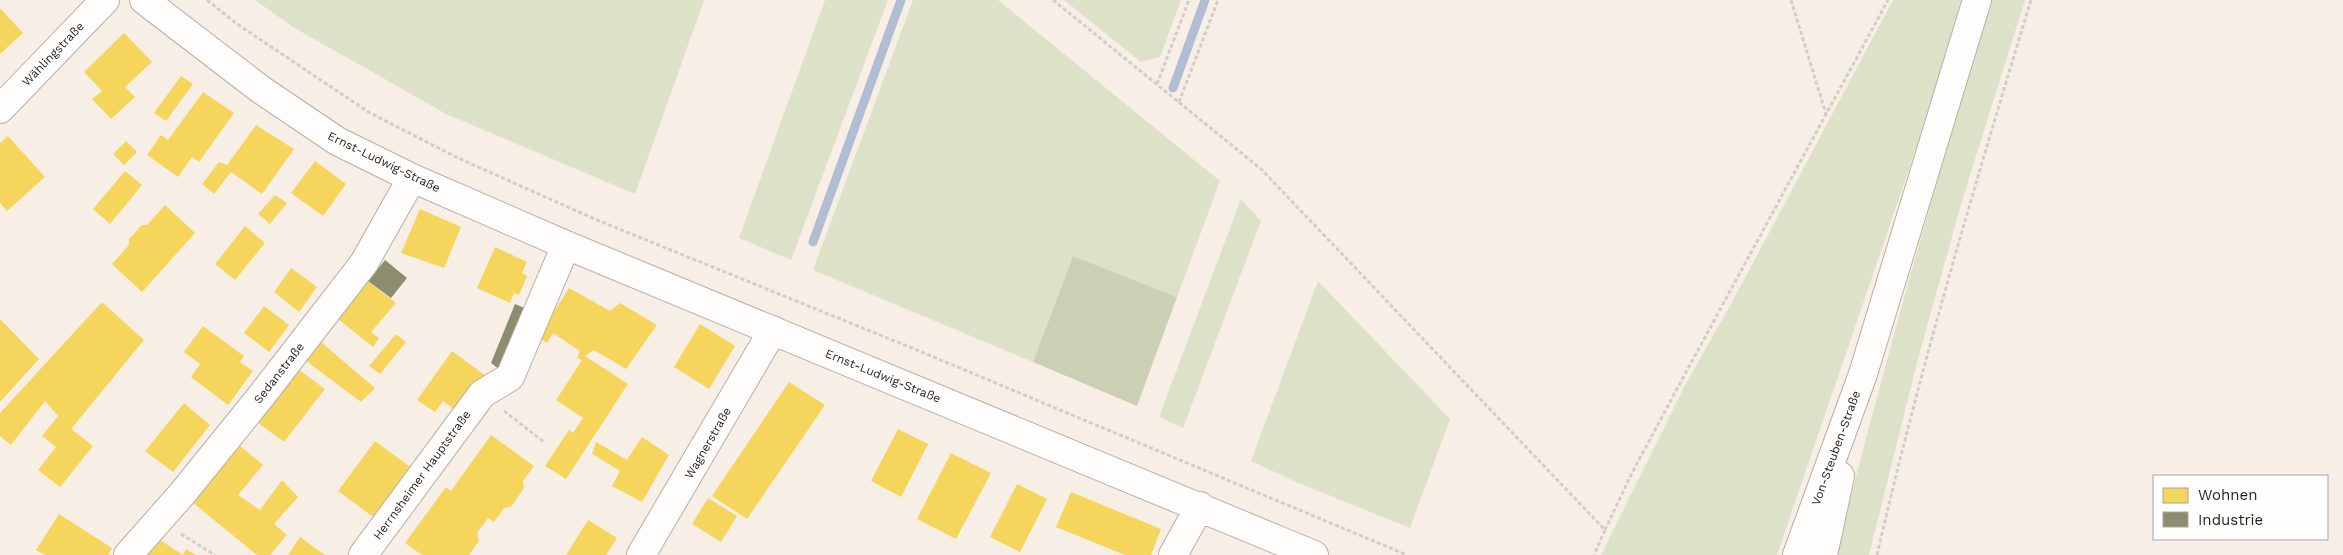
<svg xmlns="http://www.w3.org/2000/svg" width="2343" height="555" viewBox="0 0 2343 555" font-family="'Work Sans',sans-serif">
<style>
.green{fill:#dde1c7}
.forest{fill:#cbcfb4}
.homes{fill:#f6d55c}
.industry{fill:#8c8c6e}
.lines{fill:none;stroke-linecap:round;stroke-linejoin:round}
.stream{stroke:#b0bdd2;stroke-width:9}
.minor-casing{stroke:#b7afa7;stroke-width:30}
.path{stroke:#d1ceca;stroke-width:3;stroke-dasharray:4 2.5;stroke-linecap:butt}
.minor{stroke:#fefdfb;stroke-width:28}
.labels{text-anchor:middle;stroke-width:5;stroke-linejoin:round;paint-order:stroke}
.street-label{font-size:12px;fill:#281f16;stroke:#fefefe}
</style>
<rect width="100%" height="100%" fill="#f7efe6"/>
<path class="green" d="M 255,0 L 704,0 L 635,194 L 446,114 L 293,27 Z
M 825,0 L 888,0 L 791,260 L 739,238 Z
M 913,0 L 998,0 L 1220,181 L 1177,297 L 1073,256 L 1033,362 L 813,270 Z
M 1064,0 L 1181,0 L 1160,57 L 1141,62 Z
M 1893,0 L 1961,0 L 1934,96 L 1777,555 L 1601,555 L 1683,389 L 1730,306 Z
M 1991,0 L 2025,0 L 1962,201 L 1919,355 L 1869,555 L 1836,555 C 1883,368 1935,184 1991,0 Z
M 1241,199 L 1261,221 L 1183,428 L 1159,417 Z
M 1318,281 L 1450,419 L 1410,528 L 1296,482 L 1251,461 Z"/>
<path class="forest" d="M 1073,256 L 1177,297 L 1137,406 L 1033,362 Z"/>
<path class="homes" d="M 0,8 L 23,33 L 0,54 Z
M 124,33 L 152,62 L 125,87 L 135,97 L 111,119 L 92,99 L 102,91 L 84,72 Z
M 181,76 L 193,84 L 166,121 L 154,113 Z
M 203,92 L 234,113 L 199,162 L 192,157 L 178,177 L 147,155 L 161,135 L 168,140 Z
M 256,125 L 294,149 L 262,194 L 231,172 L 214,194 L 202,184 L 219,162 L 227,165 Z
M 8,136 L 45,177 L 7,211 L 0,203 L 0,143 Z
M 126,141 L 137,152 L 124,165 L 113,154 Z
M 315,161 L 346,184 L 323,216 L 291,193 Z
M 125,171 L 142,185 L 110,224 L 93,209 Z
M 275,195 L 287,203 L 270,224 L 258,214 Z
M 165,205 L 195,233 L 142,292 L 112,264 L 129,245 L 129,239 L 142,225 L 147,225 Z
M 420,209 L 461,227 L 444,268 L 401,253 Z
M 245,226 L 265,243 L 235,280 L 215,264 Z
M 495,247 L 527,262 L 522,273 L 527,276 L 519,295 L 514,293 L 510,303 L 477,288 Z
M 291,268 L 317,287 L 299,312 L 274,292 Z
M 368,281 L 396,303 L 371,332 L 379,338 L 373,347 L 338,319 Z
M 569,288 L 610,311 L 620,303 L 657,325 L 626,369 L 594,350 L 585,356 L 628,384 L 566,479 L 545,466 L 569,430 L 573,433 L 583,418 L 556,400 L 582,360 L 577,358 L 580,351 L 553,333 L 547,343 L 538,337 Z
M 102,302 L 144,340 L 71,429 L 93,446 L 60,487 L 38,470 L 56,447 L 42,436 L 58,416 L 45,401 L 11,445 L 0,436 L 0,413 Z
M 264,306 L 289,325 L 269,352 L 244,333 Z
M 0,319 L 39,359 L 0,402 Z
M 700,324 L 735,346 L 709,389 L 674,367 Z
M 203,326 L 244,356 L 240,362 L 253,371 L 228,405 L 191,377 L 200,364 L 184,352 Z
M 396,334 L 406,342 L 380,374 L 369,366 Z
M 321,342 L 375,388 L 361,402 L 306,361 Z
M 452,351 L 486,376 L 459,413 L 443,401 L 435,412 L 417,400 Z
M 298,369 L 325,389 L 284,442 L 257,422 Z
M 789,382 L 825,405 L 747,519 L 712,496 Z
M 184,403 L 210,425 L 173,472 L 145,451 Z
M 898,429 L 928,444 L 901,497 L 871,481 Z
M 491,435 L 534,466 L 523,481 L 524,488 L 511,507 L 504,508 L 494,522 L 488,518 L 477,533 L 479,541 L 469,555 L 422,555 L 405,543 L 446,487 L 451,491 Z
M 642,437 L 669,455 L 642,502 L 612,486 L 620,471 L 592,454 L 596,442 L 627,460 Z
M 375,441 L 417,472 L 380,522 L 338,491 Z
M 239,445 L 263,465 L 238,495 L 260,510 L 282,480 L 298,497 L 274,524 L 287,535 L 270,555 L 257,555 L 192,502 Z
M 951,453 L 991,473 L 956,539 L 917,519 Z
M 1017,484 L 1047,499 L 1020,552 L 990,537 Z
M 1071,492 L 1161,529 L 1151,555 L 1125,555 L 1056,527 Z
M 708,498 L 737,516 L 721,542 L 692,524 Z
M 59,514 L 112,548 L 108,555 L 45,555 L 36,550 Z
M 588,520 L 617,538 L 606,555 L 566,555 Z
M 154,536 L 183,555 L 186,549 L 196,555 L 141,555 Z
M 300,537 L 322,553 L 326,555 L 288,555 Z"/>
<path class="industry" d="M 385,260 L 407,278 L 391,298 L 368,281 Z
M 515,304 L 529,310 L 504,373 L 491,363 Z"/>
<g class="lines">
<path class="stream" d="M 1173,88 L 1205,0
M 813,242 L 901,0"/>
<defs>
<path id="minor" d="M 144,0 L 260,89 L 337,141 L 412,178 L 566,245 L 1314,555
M 0,109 L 105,0
M 128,555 L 182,494 L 262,395 L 364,263 L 412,178
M 363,555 L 482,394 L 510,377 L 566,245
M 641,555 L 773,330
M 1173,555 L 1200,506
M 1797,555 L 1863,374 L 1977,0
M 1823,555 L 1840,476"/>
</defs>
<use href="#minor" class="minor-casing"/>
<path class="path" d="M 207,0 L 237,24 L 370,113 L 458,158 L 597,220 L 912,348 L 1407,555
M 1053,0 L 1261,169 L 1605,530 L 1594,555
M 1791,0 L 1826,114
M 1157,84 L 1189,0
M 1179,102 L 1218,0
M 504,411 L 544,442
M 1605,530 L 1632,473 L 1678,387 L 1888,0
M 181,534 L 215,555
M 1877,555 C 1920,368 1975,184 2031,0"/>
<use href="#minor" class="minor"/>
</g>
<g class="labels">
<g class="street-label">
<text transform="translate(53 54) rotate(-46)" y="4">Wählingstraße</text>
<text transform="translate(384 162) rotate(26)" y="4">Ernst-Ludwig-Straße</text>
<text transform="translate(279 373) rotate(-52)" y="4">Sedanstraße</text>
<text transform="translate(883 376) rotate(22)" y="4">Ernst-Ludwig-Straße</text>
<text transform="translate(708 443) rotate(-60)" y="4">Wagnerstraße</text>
<text transform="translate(1836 448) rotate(-70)" y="4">Von-Steuben-Straße</text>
<text transform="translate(422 475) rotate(-54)" y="4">Herrnsheimer Hauptstraße</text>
</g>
</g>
<rect x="2153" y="475" width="175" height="65" fill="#fefefe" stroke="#a8a5a1"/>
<rect x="2163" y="488" width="25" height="15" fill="#f6d55c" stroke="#a8a5a1"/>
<text x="2198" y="500" font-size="15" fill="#281f16">Wohnen</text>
<rect x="2163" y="512" width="25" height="15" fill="#8c8c6e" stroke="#a8a5a1"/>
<text x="2198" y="525" font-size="15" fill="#281f16">Industrie</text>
</svg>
